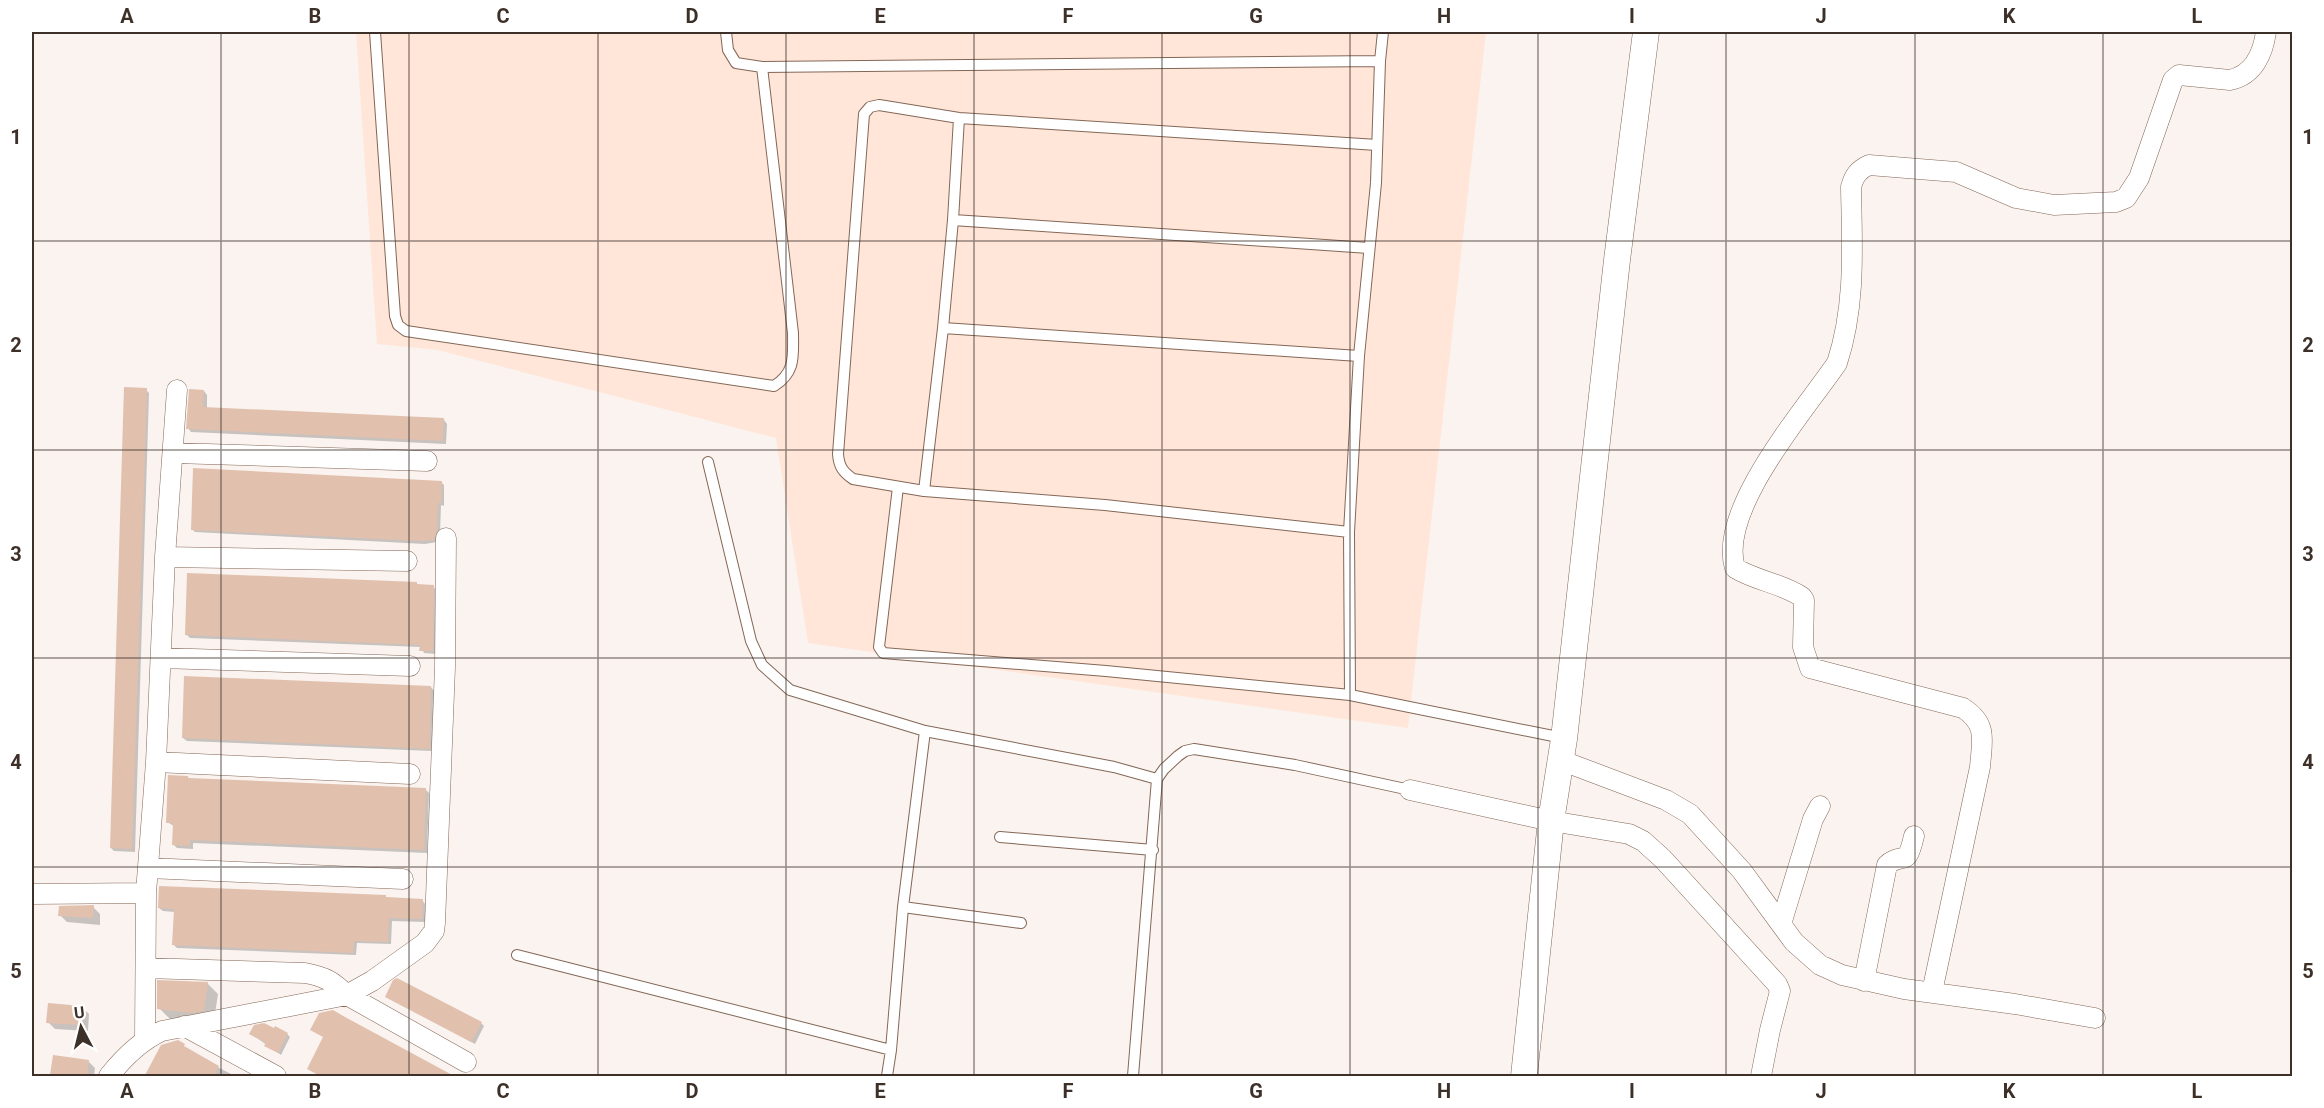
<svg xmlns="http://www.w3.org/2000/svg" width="2324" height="1108" viewBox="0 0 2324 1108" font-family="Roboto,sans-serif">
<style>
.built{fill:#ffe6d8}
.shadow{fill:#0003}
.building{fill:#e1c0ae}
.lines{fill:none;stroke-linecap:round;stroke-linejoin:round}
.service-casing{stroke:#846756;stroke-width:12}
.minor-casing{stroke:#846756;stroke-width:21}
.tertiary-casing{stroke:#846756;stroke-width:27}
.service{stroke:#fff;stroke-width:10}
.minor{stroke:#fff;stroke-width:20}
.tertiary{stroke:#fff;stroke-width:26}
.grid{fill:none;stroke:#3d3029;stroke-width:1.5;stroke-opacity:0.55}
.neatline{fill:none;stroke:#3d3029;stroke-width:2}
.grid-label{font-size:20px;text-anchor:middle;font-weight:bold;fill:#3d3029}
</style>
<rect width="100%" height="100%" fill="#faf3ef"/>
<path class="built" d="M 356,32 L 1486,32 L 1408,728 L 808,643 L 776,438 L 438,350 L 377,344 Z"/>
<path class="shadow" d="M 146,390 L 149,393 L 135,852 L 114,851 L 111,848 Z
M 204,391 L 207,395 L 207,408 L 444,420 L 447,424 L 446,444 L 191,432 L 188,428 Z
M 441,482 L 444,485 L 444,506 L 441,505 L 440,534 L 437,542 L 425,544 L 195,532 L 192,529 Z
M 433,586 L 436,590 L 436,654 L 424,653 L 421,647 L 190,638 L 186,634 Z
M 431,687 L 434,691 L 432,751 L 187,741 L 183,738 Z
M 188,777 L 190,780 L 425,789 L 429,793 L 427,853 L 193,843 L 193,849 L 177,848 L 174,845 L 174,826 L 167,822 Z
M 387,898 L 422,900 L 425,904 L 425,922 L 392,921 L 391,944 L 357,943 L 356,955 L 177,948 L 174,945 L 175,912 L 163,911 L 159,908 Z
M 93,907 L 100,914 L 100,925 L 67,922 L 60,915 Z
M 207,983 L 218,994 L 214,1021 L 201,1023 L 170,1019 L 159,1008 Z
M 387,996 L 481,1023 L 484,1026 L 475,1044 Z
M 82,1007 L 89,1014 L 88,1031 L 55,1029 L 48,1022 Z
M 251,1034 L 287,1034 L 290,1037 L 281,1055 Z
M 200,1058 L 235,1076 L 145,1076 Z
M 88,1061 L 95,1068 L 94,1076 L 53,1076 L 52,1075 Z"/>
<path class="building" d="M 124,387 L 147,388 L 132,849 L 110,848 Z
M 189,389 L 204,390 L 203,407 L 444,418 L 443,441 L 186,429 Z
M 193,468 L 442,481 L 441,503 L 438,503 L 437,530 L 434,540 L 421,541 L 191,530 Z
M 187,573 L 417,582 L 417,584 L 434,585 L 433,651 L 419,651 L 420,645 L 185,635 Z
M 184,676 L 431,686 L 430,749 L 182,738 Z
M 168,775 L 188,776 L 188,778 L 426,788 L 424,850 L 190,840 L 190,846 L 172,845 L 173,823 L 166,823 Z
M 159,886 L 386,895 L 386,897 L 423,899 L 422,919 L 389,918 L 388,942 L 354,941 L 353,953 L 172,945 L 174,909 L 158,908 Z
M 94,905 L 93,918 L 58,916 L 59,906 Z
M 397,978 L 482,1022 L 471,1042 L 385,997 L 393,980 Z
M 157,980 L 208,982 L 204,1011 L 191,1013 L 157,1009 Z
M 48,1003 L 82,1006 L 81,1025 L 46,1023 Z
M 333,1010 L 345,1017 L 456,1077 L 322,1077 L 307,1069 L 323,1037 L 310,1030 L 319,1013 Z
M 264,1023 L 274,1028 L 275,1026 L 288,1033 L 278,1053 L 264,1046 L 266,1043 L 249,1034 L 254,1025 Z
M 178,1040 L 185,1044 L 184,1046 L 219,1066 L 213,1077 L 144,1077 L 161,1045 Z
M 53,1055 L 89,1060 L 87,1077 L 50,1075 Z"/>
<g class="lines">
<defs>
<path id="service" d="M 375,32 L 395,316 L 398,325 L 406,331 L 774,386 C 796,372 793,356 793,333 L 762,67 L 736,63 L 728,50 L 726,32
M 762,67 L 1380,61
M 959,118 L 879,105 L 870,107 L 864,114 L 838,454 C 839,467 843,472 853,479 L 924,491 L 1105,505 L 1349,532
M 953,220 L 959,118 L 1377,145
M 943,328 L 953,220 L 1369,248
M 708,462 L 751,641 L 762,665 L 790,690 L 925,731 L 1114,767 L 1157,779
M 898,487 L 879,647 L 883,653 L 1106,671 L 1350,695 L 1563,738
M 924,491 L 943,328 L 1359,356
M 1350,695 L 1349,532 L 1359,356 L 1376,183 L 1380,61 L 1383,32
M 1000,837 L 1153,850
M 903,907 L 1021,923
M 517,955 L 891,1050
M 887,1076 L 891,1050 L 903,907 L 925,731
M 1133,1076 L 1157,779 L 1164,769 L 1178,756 L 1185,751 L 1194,749 L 1295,765 L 1410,790"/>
<path id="minor" d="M 174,453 L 427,461
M 165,557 L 407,561
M 161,658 L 410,666
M 1560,760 L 1666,800 L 1690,814 L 1742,871 L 1794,942 L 1820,965 L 1842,975 L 1904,989 L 2015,1004 L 2095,1018
M 156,762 L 410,774
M 1410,790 L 1551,821 L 1629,834 L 1643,841 L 1663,859 L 1777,984 L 1780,991 L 1770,1030 L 1761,1076
M 148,868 L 403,879
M 32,894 L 146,893
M 1781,924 L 1813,819 L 1820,806
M 146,968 L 305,973 C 326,977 332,981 347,995 L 466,1062
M 1864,981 L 1887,865 C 1903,850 1906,871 1914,836
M 1932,992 L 1980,767 C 1982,741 1988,724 1963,708 L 1810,668 L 1803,647 L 1804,600 L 1802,597 C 1781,583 1756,581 1735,568 C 1717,510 1805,410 1837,363 C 1856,305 1852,247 1851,187 C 1854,176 1858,170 1869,165 L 1956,172 L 2016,198 L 2054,205 L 2116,202 L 2126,198 L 2139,178 L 2173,80 L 2179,75 L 2230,80 C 2254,75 2263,53 2266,32
M 184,1026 L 276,1076
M 145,1039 L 146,893 L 156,762 L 165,557 L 177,390
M 109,1076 C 124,1057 140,1041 162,1031 L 347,995 L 372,981 L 425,943 L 434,931 L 435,923 L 445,667 L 446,538"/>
<path id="tertiary" d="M 1524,1076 L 1551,821 L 1564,739 L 1617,260 L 1646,32"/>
</defs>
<use href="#service" class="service-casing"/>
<use href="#minor" class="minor-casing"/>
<use href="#tertiary" class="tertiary-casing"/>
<use href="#service" class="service"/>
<use href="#minor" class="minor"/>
<use href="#tertiary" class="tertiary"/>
</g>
<path class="grid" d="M 221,32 L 221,1076M 409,32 L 409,1076M 598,32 L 598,1076M 786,32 L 786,1076M 974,32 L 974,1076M 1162,32 L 1162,1076M 1350,32 L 1350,1076M 1538,32 L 1538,1076M 1726,32 L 1726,1076M 1915,32 L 1915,1076M 2103,32 L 2103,1076M 32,241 L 2292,241M 32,450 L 2292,450M 32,658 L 2292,658M 32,867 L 2292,867"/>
<rect width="2324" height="1108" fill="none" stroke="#ffffff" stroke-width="66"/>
<g transform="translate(81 1027) rotate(353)" stroke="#ffffff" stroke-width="4.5" paint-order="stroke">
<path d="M0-4.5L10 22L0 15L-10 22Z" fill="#3d3029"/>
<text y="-9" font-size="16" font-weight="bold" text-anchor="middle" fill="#3d3029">U</text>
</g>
<rect x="33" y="33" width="2258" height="1042" class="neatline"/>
<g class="grid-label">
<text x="127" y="23">A</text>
<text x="315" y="23">B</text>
<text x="503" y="23">C</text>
<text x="692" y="23">D</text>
<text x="880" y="23">E</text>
<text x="1068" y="23">F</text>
<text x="1256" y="23">G</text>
<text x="1444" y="23">H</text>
<text x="1632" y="23">I</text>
<text x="1821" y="23">J</text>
<text x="2009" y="23">K</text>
<text x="2197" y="23">L</text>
<text x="16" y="144">1</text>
<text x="2308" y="144">1</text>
<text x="16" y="352">2</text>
<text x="2308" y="352">2</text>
<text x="16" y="561">3</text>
<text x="2308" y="561">3</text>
<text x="16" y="769">4</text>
<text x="2308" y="769">4</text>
<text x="16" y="978">5</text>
<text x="2308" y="978">5</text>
<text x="127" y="1098">A</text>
<text x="315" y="1098">B</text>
<text x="503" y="1098">C</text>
<text x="692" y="1098">D</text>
<text x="880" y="1098">E</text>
<text x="1068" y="1098">F</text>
<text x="1256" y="1098">G</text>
<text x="1444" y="1098">H</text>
<text x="1632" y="1098">I</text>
<text x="1821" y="1098">J</text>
<text x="2009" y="1098">K</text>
<text x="2197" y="1098">L</text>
</g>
</svg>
